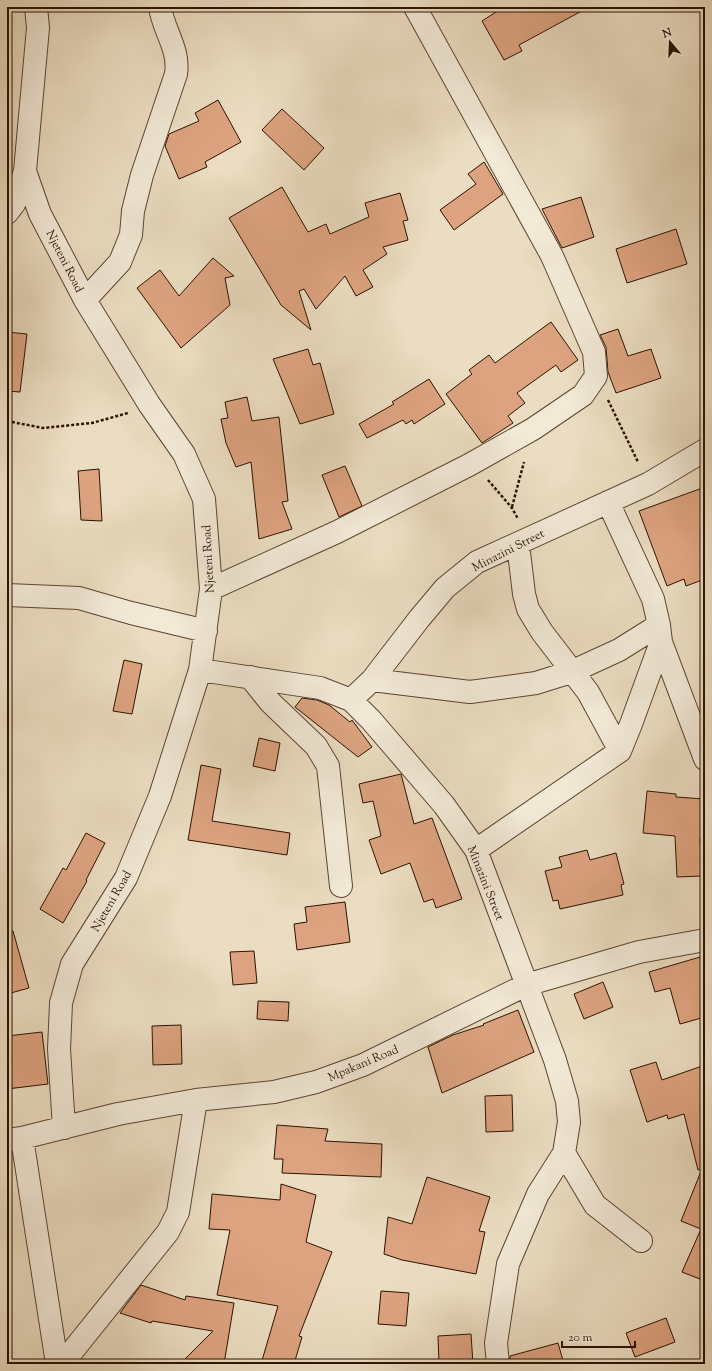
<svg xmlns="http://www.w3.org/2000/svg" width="712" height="1371" viewBox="0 0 712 1371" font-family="'Sorts Mill Goudy',serif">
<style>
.building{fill:#dda380;stroke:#2b1200}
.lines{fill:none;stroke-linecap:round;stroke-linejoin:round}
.minor-casing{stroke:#5b4530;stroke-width:24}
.path{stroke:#2b1200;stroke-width:2.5;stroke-dasharray:3 2;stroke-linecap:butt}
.minor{stroke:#f2e9d7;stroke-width:22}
.labels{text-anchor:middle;stroke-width:3;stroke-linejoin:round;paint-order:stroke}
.street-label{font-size:12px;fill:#2b1200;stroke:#f2e9d7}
</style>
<rect width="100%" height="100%" fill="#ebddc1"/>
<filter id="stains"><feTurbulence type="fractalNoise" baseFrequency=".005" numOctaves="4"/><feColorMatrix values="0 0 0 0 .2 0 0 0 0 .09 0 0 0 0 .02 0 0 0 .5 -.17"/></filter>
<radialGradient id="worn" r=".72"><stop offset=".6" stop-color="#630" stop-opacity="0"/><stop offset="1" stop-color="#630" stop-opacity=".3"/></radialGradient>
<path class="building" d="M 493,7 L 589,7 L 519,45 L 522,51 L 504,60 L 482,21 L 496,12 Z
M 218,100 L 241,142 L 205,162 L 207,167 L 179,179 L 165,146 L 169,134 L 199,121 L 195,113 Z
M 282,109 L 324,148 L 304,170 L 262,130 Z
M 484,162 L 503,194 L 454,230 L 440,210 L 476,184 L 468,174 Z
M 282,187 L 308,232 L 326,224 L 330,234 L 369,217 L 365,203 L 400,193 L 408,220 L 403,221 L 408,240 L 383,247 L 387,254 L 363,270 L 373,287 L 356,296 L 345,276 L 316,309 L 304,289 L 299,291 L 311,330 L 281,305 L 229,218 Z
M 581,197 L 594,237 L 562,248 L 542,209 Z
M 676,229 L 687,264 L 627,283 L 616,249 Z
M 213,258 L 234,276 L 225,278 L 230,305 L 181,348 L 137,288 L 160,270 L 179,296 Z
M 551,322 L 578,360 L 561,372 L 556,365 L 517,393 L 525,403 L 508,416 L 513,423 L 482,443 L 446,394 L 472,374 L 469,370 L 489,355 L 495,363 Z
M 618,329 L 628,356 L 651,349 L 661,378 L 616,393 L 608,372 L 606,347 L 600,335 Z
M 7,332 L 27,334 L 20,392 L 7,391 Z
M 308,349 L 313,365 L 320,363 L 334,414 L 300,424 L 273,359 Z
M 429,379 L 445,404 L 414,424 L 412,420 L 406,424 L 403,420 L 367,438 L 359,424 L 394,404 L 392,402 Z
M 247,397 L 252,421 L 279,417 L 288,501 L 282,502 L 292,529 L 259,539 L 251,462 L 236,467 L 226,443 L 221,419 L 228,418 L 225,402 Z
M 345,466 L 362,506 L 339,517 L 322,475 Z
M 99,469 L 102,521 L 81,520 L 78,471 Z
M 705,487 L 705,579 L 686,586 L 684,579 L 667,586 L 639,511 Z
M 124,660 L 142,664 L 132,714 L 113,711 Z
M 302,698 L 317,700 L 329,705 L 350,722 L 352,720 L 372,747 L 358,757 L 295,707 Z
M 259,738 L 280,743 L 275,771 L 253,766 Z
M 201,765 L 221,769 L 212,821 L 290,833 L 287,855 L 188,840 Z
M 401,774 L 414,824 L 432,818 L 462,899 L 436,908 L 433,899 L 424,902 L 410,863 L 381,874 L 369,840 L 381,836 L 373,801 L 363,803 L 359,784 Z
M 647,791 L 676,794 L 676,797 L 705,799 L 705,838 L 700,838 L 702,876 L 677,877 L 675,836 L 643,833 Z
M 86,833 L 105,843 L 86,880 L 87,881 L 63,923 L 40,909 L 63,868 L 66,870 Z
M 587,850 L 590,860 L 616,853 L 624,884 L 621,885 L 623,895 L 560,909 L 558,900 L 553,901 L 545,871 L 562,867 L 559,857 Z
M 345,902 L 350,942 L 297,950 L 294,924 L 307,922 L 305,907 Z
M 13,931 L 29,988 L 7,994 L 7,932 Z
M 254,951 L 257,983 L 233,985 L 230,952 Z
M 700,957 L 705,976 L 705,1017 L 680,1024 L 670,988 L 655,992 L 649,972 Z
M 603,982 L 613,1007 L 584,1019 L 574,994 Z
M 258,1001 L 289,1002 L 288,1021 L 257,1019 Z
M 518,1010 L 534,1052 L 442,1093 L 428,1047 L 453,1035 L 484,1025 L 483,1024 Z
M 181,1025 L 182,1064 L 153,1065 L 152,1026 Z
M 42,1032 L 48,1084 L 7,1089 L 7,1036 Z
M 656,1062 L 662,1080 L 705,1065 L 705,1281 L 682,1272 L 701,1229 L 681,1221 L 702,1169 L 698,1170 L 684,1114 L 668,1119 L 667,1115 L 647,1122 L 630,1070 Z
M 512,1095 L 513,1131 L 486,1132 L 485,1096 Z
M 277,1125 L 328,1129 L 325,1141 L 382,1144 L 381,1177 L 282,1173 L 283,1159 L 274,1159 Z
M 427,1177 L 490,1197 L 479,1231 L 485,1232 L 476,1274 L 402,1260 L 384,1254 L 388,1217 L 412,1224 Z
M 281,1184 L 316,1195 L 306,1242 L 332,1252 L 299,1336 L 302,1337 L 294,1364 L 261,1364 L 278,1306 L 217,1295 L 230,1230 L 209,1229 L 212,1194 L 280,1200 Z
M 141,1285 L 185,1300 L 186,1296 L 234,1303 L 224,1364 L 180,1364 L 213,1331 L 152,1321 L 151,1323 L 120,1313 Z
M 381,1291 L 409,1293 L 406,1326 L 378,1324 Z
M 666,1318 L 675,1342 L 635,1357 L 626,1333 Z
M 471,1334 L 473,1364 L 439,1364 L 438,1336 Z
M 558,1343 L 564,1364 L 510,1364 L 510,1356 Z"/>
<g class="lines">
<defs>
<path id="minor" d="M 36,7 L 38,28 L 25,171 L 40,214 L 85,300 L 149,404 L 184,454 L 204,499 L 211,589 L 200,670 L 160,796 L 126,878 L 72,964 L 61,1003 L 59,1049 L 64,1128
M 7,213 L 14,204 L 25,171
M 85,300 L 120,262 L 131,235 L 133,211 L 142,175 L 176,74 C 180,49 163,30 160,7
M 518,544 L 524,594 L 528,609 L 542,632 L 588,692 L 620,751
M 211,589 L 337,532 L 469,465 L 533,429 L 583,395 L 596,376 L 594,352 L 552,256 L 415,7
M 7,595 L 79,598 L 131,613 L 206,631
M 661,642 L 705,759
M 200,670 L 320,688 L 351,700 L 371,720 L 444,805 L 476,850 L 555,1060 L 567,1101 L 569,1122 L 564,1153 L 538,1194 L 508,1264 L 496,1343 L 498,1364
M 250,677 L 270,702 L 316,746 L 328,766 L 341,886
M 372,680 L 470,692 L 536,683 L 571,672 L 619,650 L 659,625
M 351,700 L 372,680 L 419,619 L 445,588 L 477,562 L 648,484 L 705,450
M 476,850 L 620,751 L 631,724 L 661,642 L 659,625 L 653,599 L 608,502
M 22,1138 L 57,1364
M 7,1140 L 22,1138 L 118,1114 L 196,1100 L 274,1092 L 316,1082 L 363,1065 L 526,985 L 639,952 L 705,940
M 564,1153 L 595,1205 L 641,1241
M 62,1364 L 168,1232 L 178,1212 L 196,1100"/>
</defs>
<use href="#minor" class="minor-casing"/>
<path class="path" d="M 608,400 L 638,462
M 7,421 L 43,428 L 92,423 L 128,413
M 488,480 L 512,508 L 518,519
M 512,507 L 524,462"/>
<use href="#minor" class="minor"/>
</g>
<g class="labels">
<g class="street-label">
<text transform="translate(65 261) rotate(63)" y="4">Njeteni Road</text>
<text transform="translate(508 550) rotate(-27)" y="4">Minazini Street</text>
<text transform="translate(208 559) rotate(-93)" y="4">Njeteni Road</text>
<text transform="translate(486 883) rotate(68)" y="4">Minazini Street</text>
<text transform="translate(111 901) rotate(-60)" y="4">Njeteni Road</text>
<text transform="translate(363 1063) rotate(-23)" y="4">Mpakani Road</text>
</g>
</g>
<rect width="712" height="1371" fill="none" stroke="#ebddc1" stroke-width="24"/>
<rect x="8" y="8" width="696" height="1355" fill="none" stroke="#2b1200" stroke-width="2"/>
<rect x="12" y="12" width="688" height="1347" fill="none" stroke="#2b1200"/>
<g transform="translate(670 42) rotate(341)" stroke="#f2e9d7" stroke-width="3" paint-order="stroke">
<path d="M0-3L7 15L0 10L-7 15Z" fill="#2b1200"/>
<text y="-6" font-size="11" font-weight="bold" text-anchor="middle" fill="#2b1200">N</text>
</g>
<path d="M562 1341v6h73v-6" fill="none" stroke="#2b1200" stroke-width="2"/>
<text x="568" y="1341" font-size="12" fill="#2b1200" stroke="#f2e9d7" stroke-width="3" paint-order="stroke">20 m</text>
<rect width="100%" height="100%" filter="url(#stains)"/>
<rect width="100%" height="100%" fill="url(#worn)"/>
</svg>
